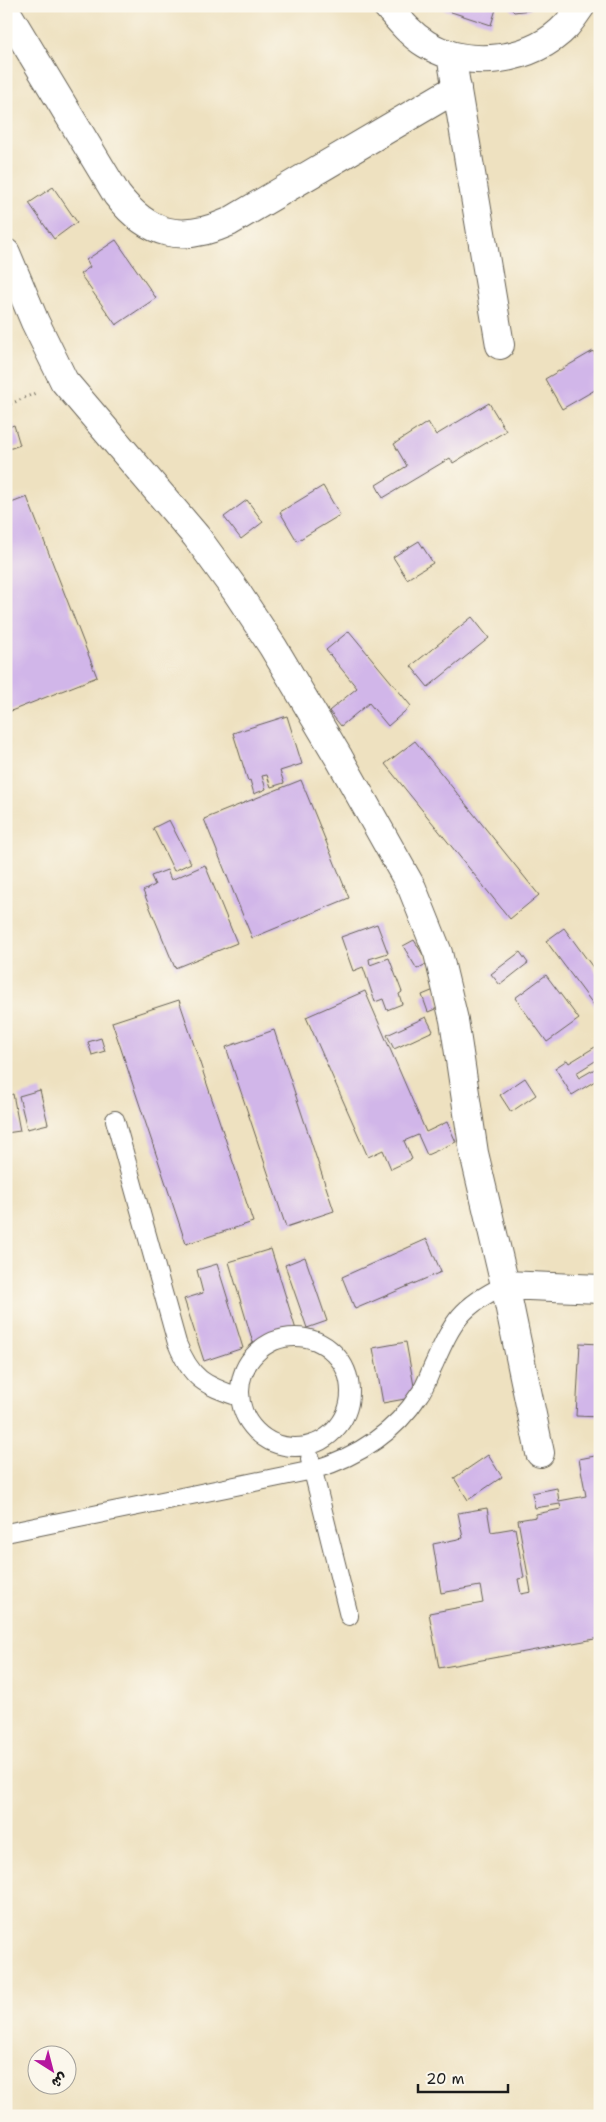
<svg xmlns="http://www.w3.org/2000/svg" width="606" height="2122" viewBox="0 0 606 2122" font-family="'Shantell Sans','Playpen Sans Arabic',sans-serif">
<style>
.building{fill:#d1b6e9}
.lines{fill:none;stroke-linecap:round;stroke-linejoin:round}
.service-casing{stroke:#666155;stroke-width:20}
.minor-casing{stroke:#666155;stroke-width:30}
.path{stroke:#666155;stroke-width:3;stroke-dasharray:1 4;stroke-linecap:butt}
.service{stroke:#fff;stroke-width:18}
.minor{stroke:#fff;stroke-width:28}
</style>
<rect width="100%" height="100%" fill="#fbf7ec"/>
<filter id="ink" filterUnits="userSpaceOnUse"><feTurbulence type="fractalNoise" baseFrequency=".02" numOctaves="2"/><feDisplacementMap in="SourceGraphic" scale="10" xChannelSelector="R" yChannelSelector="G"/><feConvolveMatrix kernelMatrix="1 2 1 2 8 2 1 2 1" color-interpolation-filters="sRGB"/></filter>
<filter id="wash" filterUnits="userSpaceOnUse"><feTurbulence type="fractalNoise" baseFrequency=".0096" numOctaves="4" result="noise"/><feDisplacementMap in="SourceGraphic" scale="20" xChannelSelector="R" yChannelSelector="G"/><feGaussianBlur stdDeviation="1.12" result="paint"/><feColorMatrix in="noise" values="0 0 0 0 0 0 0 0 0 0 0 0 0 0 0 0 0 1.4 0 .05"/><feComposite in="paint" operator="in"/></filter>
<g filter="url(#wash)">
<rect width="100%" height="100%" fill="#eee1c0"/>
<g id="blocks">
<path class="building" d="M 433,6 L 497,6 L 491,25 Z
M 508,6 L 533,6 L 530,10 L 514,12 Z
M 53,187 L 77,222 L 54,239 L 29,203 Z
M 116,240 L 156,298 L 116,325 L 80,274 L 90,267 L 86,260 Z
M 593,351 L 600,362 L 600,387 L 562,409 L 545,379 Z
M 489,403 L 506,431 L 453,463 L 450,458 L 383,498 L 376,485 L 407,466 L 394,444 L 428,422 L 436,435 Z
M 14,425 L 20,445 L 6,450 L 6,428 Z
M 323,486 L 340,515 L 297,541 L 280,512 Z
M 27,497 L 97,677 L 6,713 L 6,505 Z
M 247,500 L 263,522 L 241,539 L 224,517 Z
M 419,541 L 433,563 L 407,579 L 393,557 Z
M 472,617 L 489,638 L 428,687 L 411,666 Z
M 349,631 L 411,706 L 388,726 L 369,703 L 341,726 L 329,711 L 357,688 L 326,650 Z
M 287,716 L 302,764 L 280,771 L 284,783 L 271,787 L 267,775 L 262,776 L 266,789 L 254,794 L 250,780 L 248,781 L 233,733 Z
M 415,741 L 539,895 L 510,919 L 385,764 Z
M 301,780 L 349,898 L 252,938 L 204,819 Z
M 169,820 L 191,863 L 174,871 L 153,828 Z
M 205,865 L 237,943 L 175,968 L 143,891 L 155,885 L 151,876 L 167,870 L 171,880 Z
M 377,924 L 388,953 L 369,959 L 370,965 L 389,958 L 402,992 L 399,994 L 402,1004 L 387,1010 L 383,999 L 375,1002 L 363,967 L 353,971 L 341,937 Z
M 564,928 L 600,977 L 600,1005 L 596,1008 L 546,941 Z
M 414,940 L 428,963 L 417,969 L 403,946 Z
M 520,952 L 528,963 L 500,985 L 491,974 Z
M 546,975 L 579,1019 L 547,1042 L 515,998 Z
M 434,990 L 440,1007 L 428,1012 L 422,995 Z
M 365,991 L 426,1132 L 447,1122 L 456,1142 L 427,1155 L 418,1135 L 404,1141 L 412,1159 L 391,1169 L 383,1150 L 368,1157 L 306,1017 Z
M 179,1000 L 253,1222 L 186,1244 L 112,1022 Z
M 426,1017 L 433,1031 L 394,1049 L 387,1035 Z
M 274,1030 L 334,1211 L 286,1227 L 226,1047 Z
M 101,1038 L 105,1051 L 92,1055 L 88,1042 Z
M 595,1047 L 600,1054 L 600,1058 L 576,1073 L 579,1078 L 600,1066 L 600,1078 L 572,1095 L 555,1068 L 567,1060 L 569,1063 Z
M 525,1078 L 536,1095 L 511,1112 L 500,1095 Z
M 40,1090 L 48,1124 L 27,1129 L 19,1096 Z
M 13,1094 L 20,1131 L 6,1133 L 6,1096 Z
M 427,1239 L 441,1272 L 355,1309 L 342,1277 Z
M 271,1249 L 297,1333 L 254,1346 L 229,1262 Z
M 305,1257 L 327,1321 L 307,1328 L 285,1265 Z
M 217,1264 L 243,1348 L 204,1361 L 184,1299 L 203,1293 L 197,1270 Z
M 406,1342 L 416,1397 L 383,1403 L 373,1348 Z
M 580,1343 L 600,1344 L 600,1417 L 576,1416 Z
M 488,1455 L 502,1477 L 468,1500 L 454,1478 Z
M 600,1455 L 600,1638 L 439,1668 L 429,1613 L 483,1603 L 480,1586 L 441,1593 L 433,1544 L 463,1538 L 458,1513 L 487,1508 L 491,1532 L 515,1528 L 524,1578 L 518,1579 L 521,1594 L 531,1592 L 518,1520 L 536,1517 L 536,1514 L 561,1509 L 560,1504 L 535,1508 L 532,1493 L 557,1488 L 559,1501 L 586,1496 L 579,1459 Z"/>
</g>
</g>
<g filter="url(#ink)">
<use href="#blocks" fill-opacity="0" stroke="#666155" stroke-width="1"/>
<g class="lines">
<defs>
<path id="service" d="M 115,1120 L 177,1343 C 191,1379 204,1385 239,1397
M240 1392a55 55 0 1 1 110 0a55 55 0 1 1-110 0Z
M 310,1459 L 349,1616
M 6,1533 L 313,1470 C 356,1457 394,1434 419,1395 C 426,1386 429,1374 434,1364 C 453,1321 461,1306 505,1285"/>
<path id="minor" d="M 387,6 C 399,20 410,34 426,44 C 468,70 533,62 567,25 C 572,19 577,12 581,6
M 6,11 L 117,195 C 149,236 182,243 229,222 L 457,88
M 451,55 L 500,345
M 6,253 L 35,322 L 64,381 L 196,536 L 236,591 L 273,647 L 339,758 L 412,888 L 438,953 L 454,1020 L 474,1153 L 505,1285 L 540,1453
M 505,1285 L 600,1289"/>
</defs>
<use href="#service" class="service-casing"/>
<use href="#minor" class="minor-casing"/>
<path class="path" d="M 6,406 L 38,392"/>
<use href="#service" class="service"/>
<use href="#minor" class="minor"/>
</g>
</g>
<rect width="606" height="2122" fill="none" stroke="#fbf7ec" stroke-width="25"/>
<g transform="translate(52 2070) rotate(144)"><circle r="24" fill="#fbf7ec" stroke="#a29f99"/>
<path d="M0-4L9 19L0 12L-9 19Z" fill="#b5179e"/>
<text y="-8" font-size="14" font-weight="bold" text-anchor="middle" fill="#1c1c1c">ش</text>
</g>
<path d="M418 2084v8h90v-8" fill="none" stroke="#1c1c1c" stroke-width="2.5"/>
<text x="426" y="2084" font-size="15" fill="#1c1c1c" stroke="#fbf7ec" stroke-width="4" paint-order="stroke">20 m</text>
</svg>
